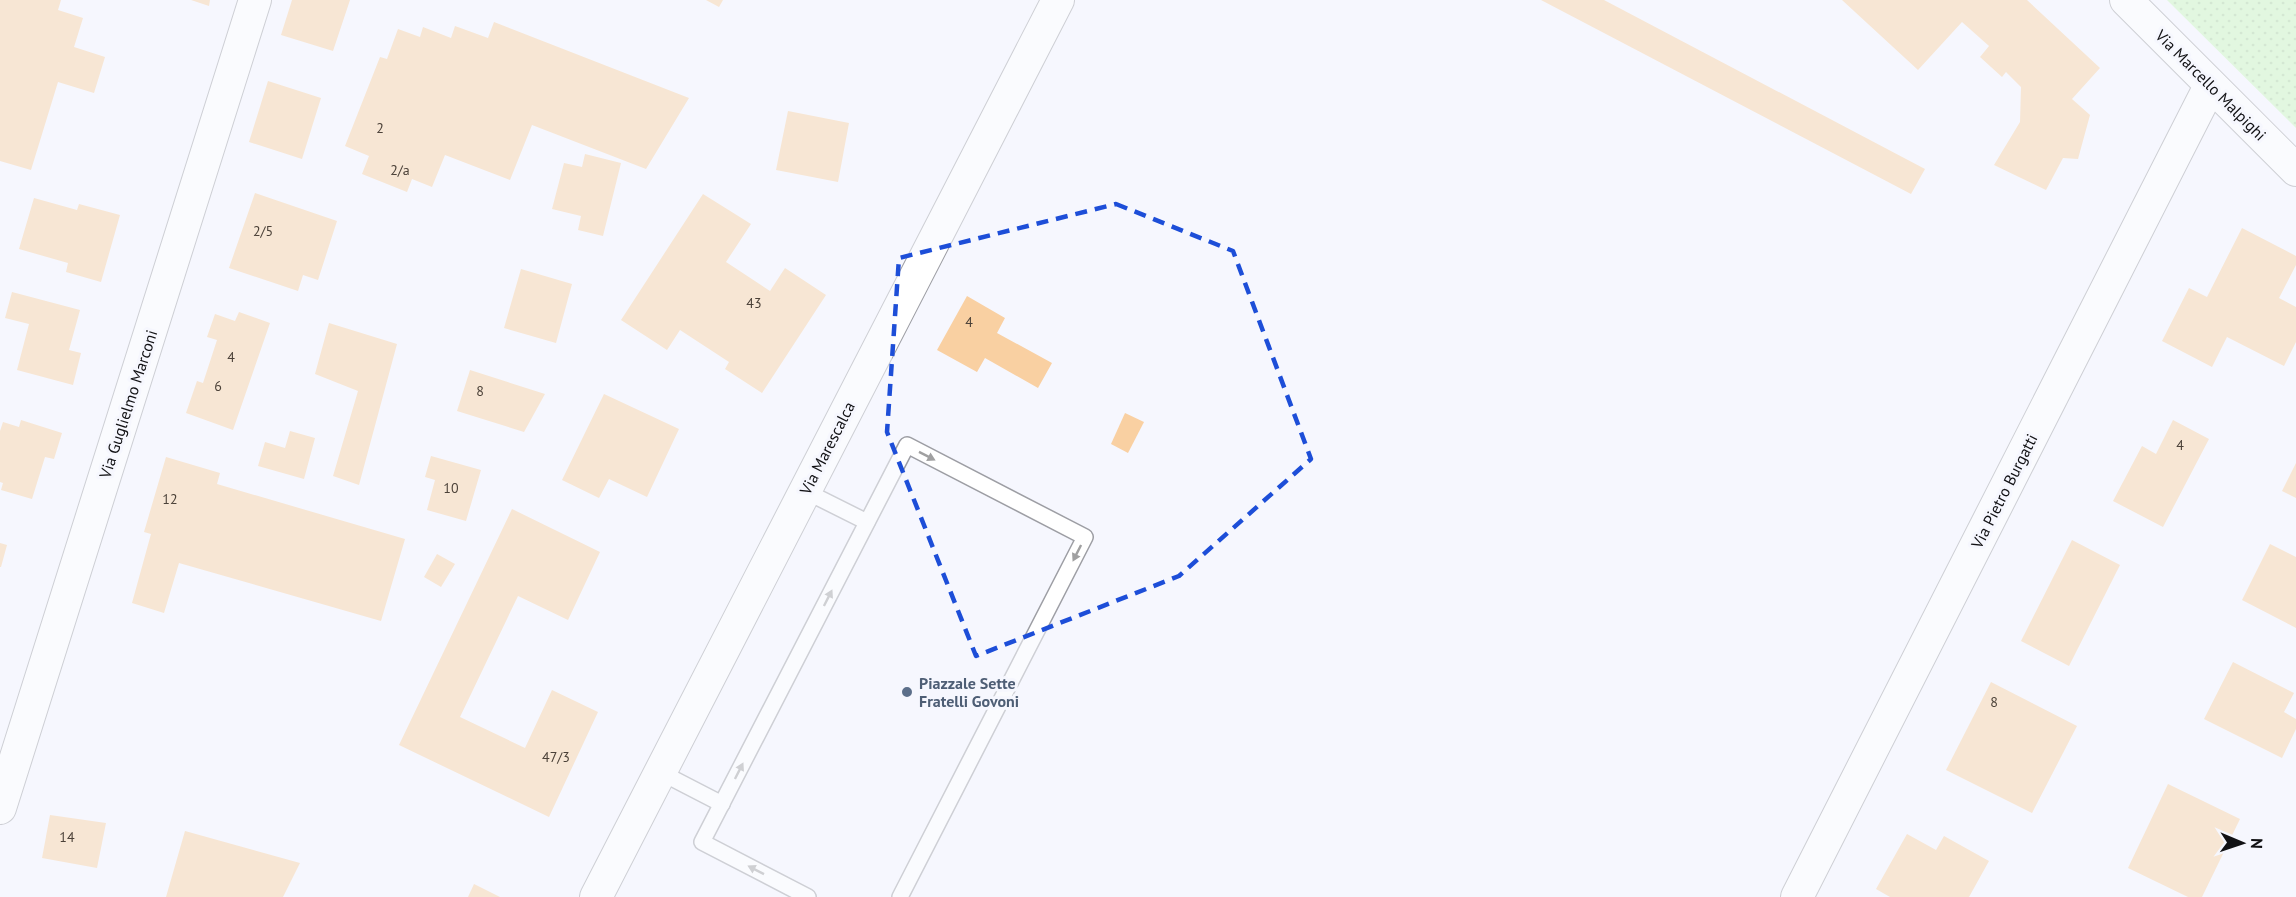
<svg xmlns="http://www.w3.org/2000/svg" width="2296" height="897" font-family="'PT Sans',sans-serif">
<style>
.grass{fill:url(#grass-dots)}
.building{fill:#f9d0a2}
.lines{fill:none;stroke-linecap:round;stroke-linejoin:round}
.service-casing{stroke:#9d9ea4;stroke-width:18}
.minor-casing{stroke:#9d9ea4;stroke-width:34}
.service{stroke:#fff;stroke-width:15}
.minor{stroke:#fff;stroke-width:32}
.oneway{fill:#a0a0a1}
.marked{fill:none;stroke:#1d4ed8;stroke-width:4.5;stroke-dasharray:12 8;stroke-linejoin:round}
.service-dot{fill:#5c6f8a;stroke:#f6f7fe;stroke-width:2}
.labels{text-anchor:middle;stroke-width:6;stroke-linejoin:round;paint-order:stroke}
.number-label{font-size:14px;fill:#4b4138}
.street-label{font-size:16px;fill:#111114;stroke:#f6f7fe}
.service-label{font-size:16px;font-weight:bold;fill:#4e5e75;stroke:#f6f7fe;text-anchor:start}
</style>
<defs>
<pattern id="grass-dots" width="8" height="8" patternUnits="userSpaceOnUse" patternTransform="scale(1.5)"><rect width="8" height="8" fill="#c9f7bc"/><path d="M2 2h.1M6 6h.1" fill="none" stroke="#acd3a1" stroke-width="1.8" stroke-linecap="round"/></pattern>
</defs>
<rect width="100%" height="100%" fill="#f6f7fe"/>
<path class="grass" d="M2167,0H2296V128Z"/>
<g class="building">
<path d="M0,0H61L58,10L83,18L74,47L105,57L94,93L58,82L31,170L0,161Z"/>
<path d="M191,0H210L209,6Z"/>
<path d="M292,0H350L333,51L281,35Z"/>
<path d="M706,0H723L719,7Z"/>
<path d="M1541,0H1604L1925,169L1911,194Z"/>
<path d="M1842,0H2027L2100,68L2072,99L2090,115L2078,159L2063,158L2046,190L1994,165L2020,122L2021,87L2006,72L2002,77L1980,57L1989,46L1962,22L1918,70Z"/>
<path d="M494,22L689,98L646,169L532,125L510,180L445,155L432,187L412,179L407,192L362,174L369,156L345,146L380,57L387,59L398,29L420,37L423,27L451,38L455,26L488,38Z"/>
<path d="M268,81L321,98L302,159L249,142Z"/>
<path d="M788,111L849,123L838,182L776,170Z"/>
<path d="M585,154L621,163L603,236L578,230L581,216L552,209L564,163L582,167Z"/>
<path d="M255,193L337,221L318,280L303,275L298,291L229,268Z"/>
<path d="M703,194L751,224L726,262L770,291L785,268L826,295L762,393L725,369L729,362L680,330L667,350L621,320Z"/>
<path d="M34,198L77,210L79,204L120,215L101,282L66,272L68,263L19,249Z"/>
<path d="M2242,228L2296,256V265L2279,298L2296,307V342L2284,366L2227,337L2212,367L2162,341L2189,288L2207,297Z"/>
<path d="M521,269L572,284L556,343L504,328Z"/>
<path d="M12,292L80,310L69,350L81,353L73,385L17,370L29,324L5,318Z"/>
<path d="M967,296L1005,318L997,333L1052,363L1038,388L985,358L977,372L937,350Z"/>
<path d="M239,312L270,323L233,430L186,413L197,381L203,383L217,340L207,337L215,314L235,321Z"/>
<path d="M329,323L397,344L359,485L333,476L358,391L315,374Z"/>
<path d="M470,370L545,394L524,432L457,411Z"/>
<path d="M604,394L679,429L647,497L609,479L599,498L562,480Z"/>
<path d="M1125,413L1144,422L1128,453L1111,444Z"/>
<path d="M21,420L62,433L54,459L45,457L32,499L1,490L3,483L0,482V431L3,422L19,427Z"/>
<path d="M2173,420L2209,439L2163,527L2113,501L2142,446L2156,454Z"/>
<path d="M290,431L315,438L304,479L258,466L265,442L285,448Z"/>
<path d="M431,456L481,470L466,521L427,510L435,480L425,477Z"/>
<path d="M166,457L220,473L217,484L405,539L381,621L179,563L164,613L132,603L151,534L144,532Z"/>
<path d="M2296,463V498L2282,491Z"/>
<path d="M512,509L600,552L568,620L518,596L460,717L525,748L552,690L598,712L549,817L399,745Z"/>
<path d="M2072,540L2120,565L2069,666L2021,641Z"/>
<path d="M0,543L7,545L1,567H0Z"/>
<path d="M2270,544L2296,557V628L2242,600Z"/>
<path d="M437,554L455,564L441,587L424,577Z"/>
<path d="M2233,662L2294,693L2284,712L2296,719V729L2282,758L2204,719Z"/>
<path d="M1991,682L2077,726L2032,813L1946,770Z"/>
<path d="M2168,784L2240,819L2202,897H2188L2128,868Z"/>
<path d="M50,815L106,823L97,868L42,858Z"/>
<path d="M185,831L300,863L283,897H166Z"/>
<path d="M1907,834L1936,850L1944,836L1989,861L1969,897H1890L1876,889Z"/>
<path d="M474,884L500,897H468Z"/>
</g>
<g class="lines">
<defs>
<g id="service">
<path d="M805,491L867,522"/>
<path d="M660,772L722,804"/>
<path d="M808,897L702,842L907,445L1085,537L900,897"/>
</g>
<g id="minor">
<path d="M2126,0L2296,170"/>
<path d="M0,808L255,0"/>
<path d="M596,897L1058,0"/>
<path d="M1797,897L2210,86"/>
</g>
</defs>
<use href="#service" class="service-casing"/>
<use href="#minor" class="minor-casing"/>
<use href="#service" class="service"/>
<use href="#minor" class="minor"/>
</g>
<defs><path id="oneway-solid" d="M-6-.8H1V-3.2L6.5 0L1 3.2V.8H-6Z" transform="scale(1.5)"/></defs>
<g class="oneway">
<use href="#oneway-solid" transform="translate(927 456) rotate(27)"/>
<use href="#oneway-solid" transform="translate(1077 553) rotate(117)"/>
<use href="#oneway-solid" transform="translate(828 598) rotate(-63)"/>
<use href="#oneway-solid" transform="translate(739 771) rotate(-63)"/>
<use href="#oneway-solid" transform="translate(756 870) rotate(-153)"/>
</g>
<path d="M0 0H2296V897H0ZM1116,204L1233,251L1311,459L1179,576L976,656L887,432L899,258Z" fill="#f6f7fe" fill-opacity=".55" fill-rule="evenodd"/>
<path class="marked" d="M1116,204L1233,251L1311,459L1179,576L976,656L887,432L899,258Z"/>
<circle class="service-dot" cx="907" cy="692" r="6"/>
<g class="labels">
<g class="number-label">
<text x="380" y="133">2</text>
<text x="400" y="175">2/a</text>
<text x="263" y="236">2/5</text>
<text x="754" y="308">43</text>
<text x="969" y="327">4</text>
<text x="231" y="362">4</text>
<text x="218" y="391">6</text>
<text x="480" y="396">8</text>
<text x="2180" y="450">4</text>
<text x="451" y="493">10</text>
<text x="170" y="504">12</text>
<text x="1994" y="707">8</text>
<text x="556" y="762">47/3</text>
<text x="67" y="842">14</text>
</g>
<g class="street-label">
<text transform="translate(2211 85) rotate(45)" y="6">Via Marcello Malpighi</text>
<text transform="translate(128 404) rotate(-72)" y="6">Via Guglielmo Marconi</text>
<text transform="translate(827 448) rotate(-63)" y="6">Via Marescalca</text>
<text transform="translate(2004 491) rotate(-63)" y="6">Via Pietro Burgatti</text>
</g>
<g class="service-label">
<text x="919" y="689">Piazzale Sette<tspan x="919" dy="18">Fratelli Govoni</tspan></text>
</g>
</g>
<g transform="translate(2242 843) rotate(92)" stroke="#f6f7fe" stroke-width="4.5" paint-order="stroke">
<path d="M0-4.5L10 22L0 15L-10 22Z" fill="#111114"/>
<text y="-9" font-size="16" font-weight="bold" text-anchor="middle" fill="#111114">N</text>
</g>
</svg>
